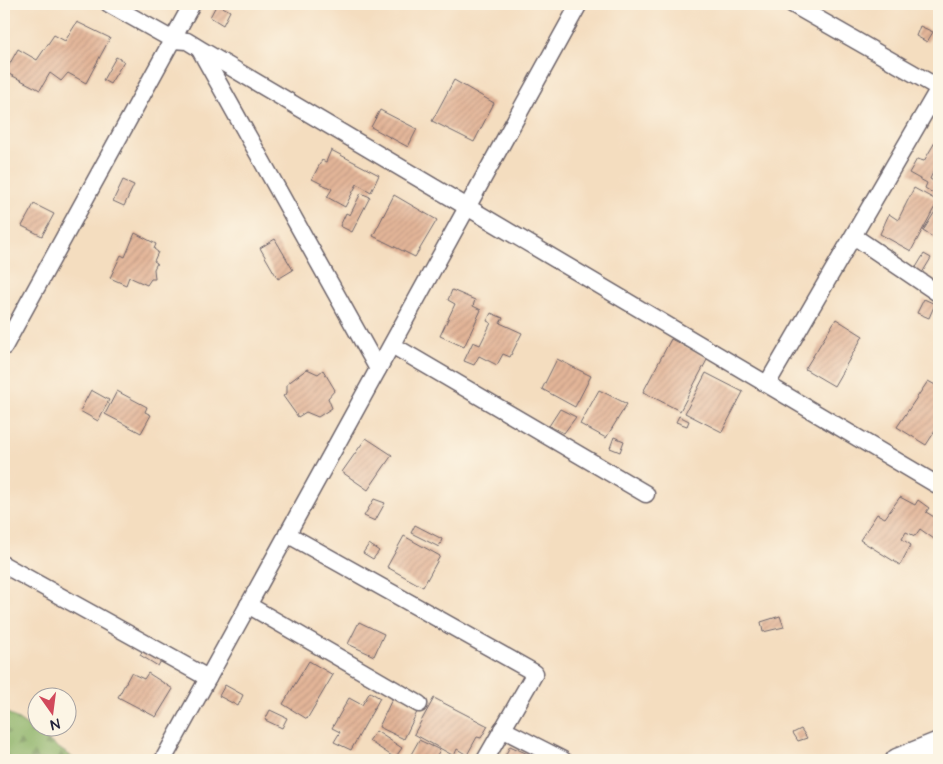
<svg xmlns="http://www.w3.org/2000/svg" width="943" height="764" font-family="'Architects Daughter',sans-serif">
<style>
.forest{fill:url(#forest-firs);stroke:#576a51}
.building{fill:url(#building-hatch)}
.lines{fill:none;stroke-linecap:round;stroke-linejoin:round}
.street-casing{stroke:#6c6369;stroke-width:19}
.secondary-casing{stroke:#6c6369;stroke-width:25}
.street{stroke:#fff;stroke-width:16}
.secondary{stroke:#fff;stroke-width:22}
</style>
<defs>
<pattern id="forest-firs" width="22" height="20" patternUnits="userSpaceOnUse" patternTransform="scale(1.25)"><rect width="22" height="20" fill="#8cb267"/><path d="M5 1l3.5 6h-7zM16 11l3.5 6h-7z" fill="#729056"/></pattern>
<pattern id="building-hatch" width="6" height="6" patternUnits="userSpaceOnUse" patternTransform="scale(1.25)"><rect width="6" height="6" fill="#e3b598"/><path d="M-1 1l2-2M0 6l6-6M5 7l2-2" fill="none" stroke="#c29b84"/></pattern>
</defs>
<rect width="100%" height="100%" fill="#fcf5e5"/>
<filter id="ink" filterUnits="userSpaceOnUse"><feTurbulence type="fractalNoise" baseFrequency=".02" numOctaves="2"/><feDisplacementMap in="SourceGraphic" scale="10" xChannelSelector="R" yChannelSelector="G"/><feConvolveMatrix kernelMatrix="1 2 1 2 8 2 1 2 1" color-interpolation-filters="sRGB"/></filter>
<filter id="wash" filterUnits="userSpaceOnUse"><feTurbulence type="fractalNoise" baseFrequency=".0096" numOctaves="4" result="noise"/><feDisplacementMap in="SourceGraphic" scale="20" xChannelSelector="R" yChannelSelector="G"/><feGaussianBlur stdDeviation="1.12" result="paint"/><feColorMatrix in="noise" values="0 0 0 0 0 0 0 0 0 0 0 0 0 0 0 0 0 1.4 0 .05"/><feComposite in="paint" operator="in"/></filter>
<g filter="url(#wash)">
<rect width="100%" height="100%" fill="#f4ddbf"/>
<path class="forest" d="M4,710L76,760H4Z"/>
<g id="blocks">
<g class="building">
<path d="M217,4L230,11L223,25L210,17Z"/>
<path d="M77,22L110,38L86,83L68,73L61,81L50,73L40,90L5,72L18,49L37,60L54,35L65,41Z"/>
<path d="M920,26L933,32L927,42L916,36Z"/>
<path d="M116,57L124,61L110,84L103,80Z"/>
<path d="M454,80L494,103L474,142L432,121Z"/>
<path d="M380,110L417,129L408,147L371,127Z"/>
<path d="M938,137L939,173L934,170L930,179L939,184L936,195L925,188L927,183L909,173L917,159L924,161Z"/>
<path d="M331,150L379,175L371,192L357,184L345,207L327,197L332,189L312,179L322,160L326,162Z"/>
<path d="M123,180L134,185L124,206L113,201Z"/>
<path d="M914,188L938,201L911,251L880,234L889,214L898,220Z"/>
<path d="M361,193L370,197L352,232L340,226L346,213L350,215Z"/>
<path d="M394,195L437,220L415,257L373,236Z"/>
<path d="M34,204L54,214L42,236L22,226Z"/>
<path d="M939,205V241L923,231Z"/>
<path d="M135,233L156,244L154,249L158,252L154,261L157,263L154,269L155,279H151L147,285L129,277L126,285L110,278L121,255L125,257Z"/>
<path d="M275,239L293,270L278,279L260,248Z"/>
<path d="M924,254L931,258L922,273L915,269Z"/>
<path d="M452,290L475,300L473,306L481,310L464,347L440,336L455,304L448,300Z"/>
<path d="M924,299L935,304L929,318L917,313Z"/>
<path d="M491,313L503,318L500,323L522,333L510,357L503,354L497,365L479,356L474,365L464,361L473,342L480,345L491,323L487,321Z"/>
<path d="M836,319L863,336L834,386L805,369Z"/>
<path d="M671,339L708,358L680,411L643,392Z"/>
<path d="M557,359L591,376L575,407L542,389Z"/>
<path d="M307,369L318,374L323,370L335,390L328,398L332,408L318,417L306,412L298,417L283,396L287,393V384Z"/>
<path d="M706,373L743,392L722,432L685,413Z"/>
<path d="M928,381L939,387V425L926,445L897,427Z"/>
<path d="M91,390L109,400L98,421L80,411Z"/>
<path d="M599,390L627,404L606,438L580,424Z"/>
<path d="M117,391L147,407L145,412L151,415L141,433L105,414Z"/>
<path d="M560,409L576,417L564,433L549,426Z"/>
<path d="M679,416L689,421L687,426L676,422Z"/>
<path d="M614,437L624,441L620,452L610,448Z"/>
<path d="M366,438L392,455L368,490L342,472Z"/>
<path d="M900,497L915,505L918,500L929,508L926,512L939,520V530L934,539L920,529L915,536L906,532L902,539L911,545L900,565L860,540L877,514L885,518Z"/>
<path d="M374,499L385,503L375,521L364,516Z"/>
<path d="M415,525L442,539L439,547L411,533Z"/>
<path d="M404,536L440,556L423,587L387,567Z"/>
<path d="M369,544L379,551L373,559L363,553Z"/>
<path d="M780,616L784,627L763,632L761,622Z"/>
<path d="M359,622L384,634L374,656L348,644Z"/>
<path d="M145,647L163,657L158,666L140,655Z"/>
<path d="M309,661L333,675L307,719L283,704Z"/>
<path d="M131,673L144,679L148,673L173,689L156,717L118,697Z"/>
<path d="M225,685L243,695L238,706L219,696Z"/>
<path d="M370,692L380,698L351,750L334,742L340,732L332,728L349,698L362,705Z"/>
<path d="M393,697L418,710L404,739L379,727Z"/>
<path d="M434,698L488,726L481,738L477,737L467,755L457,749L454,756L414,734Z"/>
<path d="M270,710L287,718L282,728L265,720Z"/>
<path d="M801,729L807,738L798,741L793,733Z"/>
<path d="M376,731L402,748L395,758L369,741Z"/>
<path d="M419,740L440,750L434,760H414L409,758Z"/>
<path d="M510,746L541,760H503Z"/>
</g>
</g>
</g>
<g filter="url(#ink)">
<use href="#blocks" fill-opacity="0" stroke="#6c6369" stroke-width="1"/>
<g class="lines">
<defs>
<g id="street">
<path d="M109,4L173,40L187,41L200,49L939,486"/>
<path d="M792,4L939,88"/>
<path d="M200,50L378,369"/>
<path d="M855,237L939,294"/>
<path d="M392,345L646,494"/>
<path d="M4,347L192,4"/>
<path d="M767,384L939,88"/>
<path d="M287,534L535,673L485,760"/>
<path d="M4,565L208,678"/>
<path d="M248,605L419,704"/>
<path d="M502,729L563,760"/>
<path d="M163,760L579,4"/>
</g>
<path id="secondary" d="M897,760L939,743"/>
</defs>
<use href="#street" class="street-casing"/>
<use href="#secondary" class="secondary-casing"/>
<use href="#street" class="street"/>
<use href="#secondary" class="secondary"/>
</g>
</g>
<rect width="943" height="764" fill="none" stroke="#fcf5e5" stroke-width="20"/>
<g transform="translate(52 712) rotate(166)"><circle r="24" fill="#fcf5e5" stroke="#a5a1a1"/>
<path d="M0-4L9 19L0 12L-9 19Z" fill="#d1495b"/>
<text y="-8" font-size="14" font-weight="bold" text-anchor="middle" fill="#22223b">N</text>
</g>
</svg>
